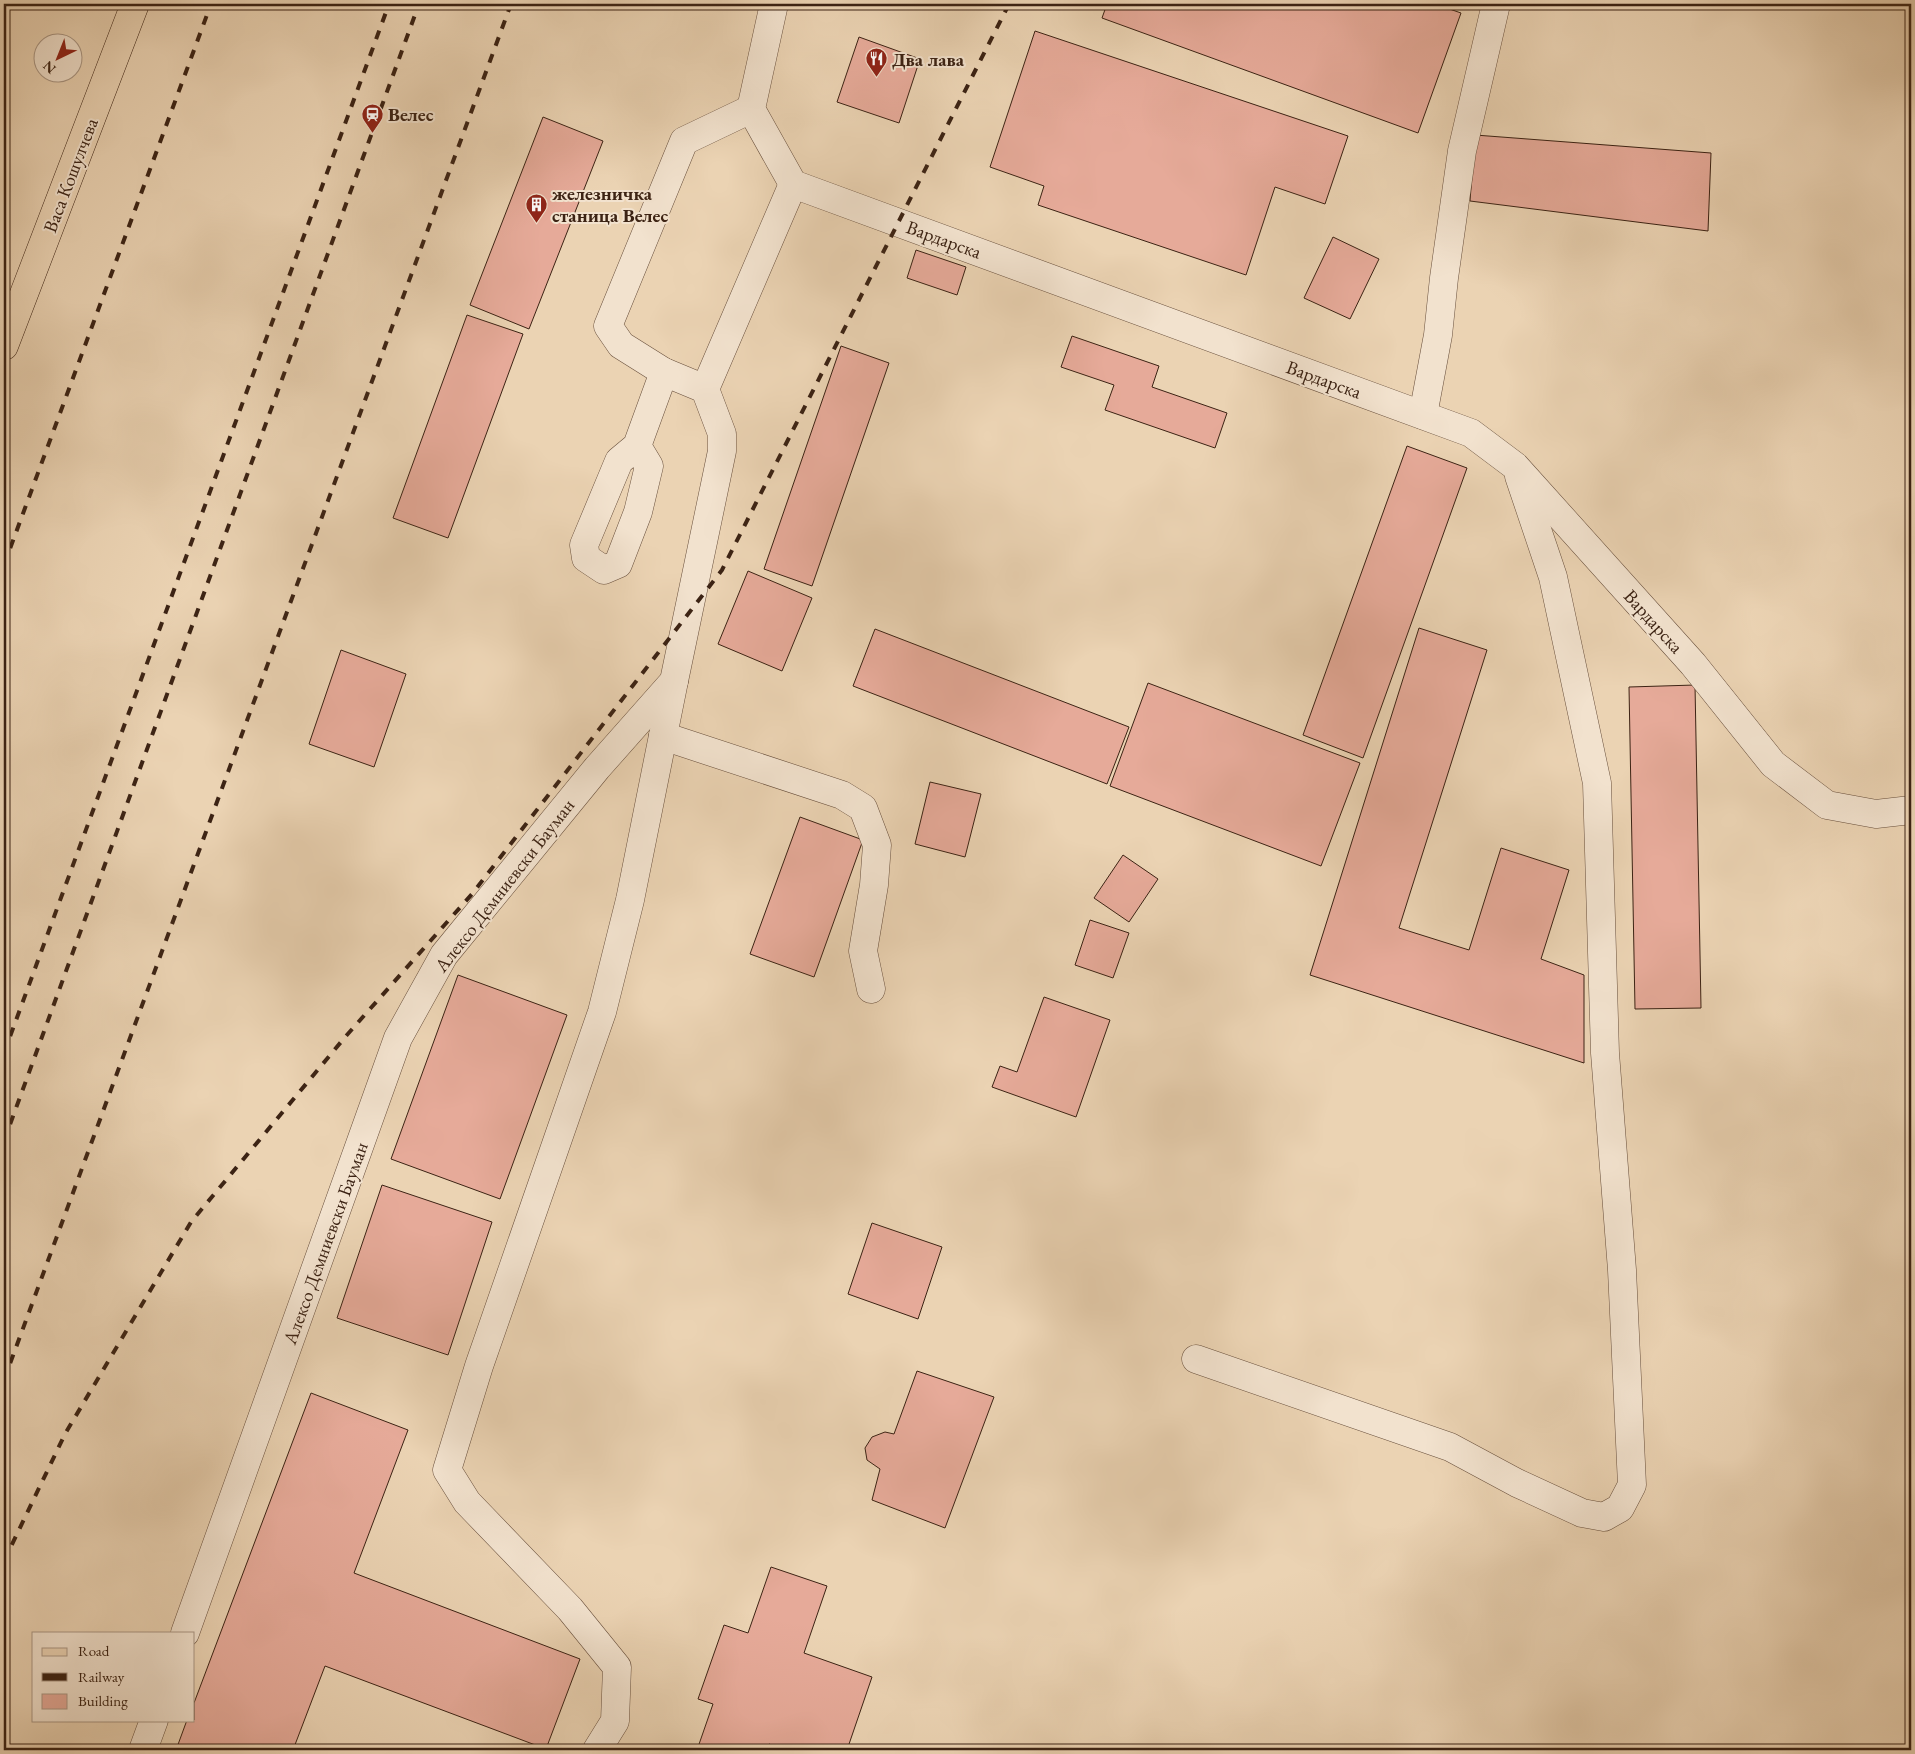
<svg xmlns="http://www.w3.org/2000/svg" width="1915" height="1754" font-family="'EB Garamond',serif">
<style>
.building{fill:#e6aa99;stroke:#3c2314}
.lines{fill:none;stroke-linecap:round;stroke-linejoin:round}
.minor-casing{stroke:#684f3c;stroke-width:29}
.major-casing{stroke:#3c2314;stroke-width:29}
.minor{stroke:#f2e2ce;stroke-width:28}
.major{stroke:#ebd3b3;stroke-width:28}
.rail{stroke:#3c2314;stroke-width:4;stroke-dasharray:9 9;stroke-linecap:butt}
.labels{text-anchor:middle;stroke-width:4;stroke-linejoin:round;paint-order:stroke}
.poi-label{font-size:19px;font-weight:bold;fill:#3c2314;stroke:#f2e2ce;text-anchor:start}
.street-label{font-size:19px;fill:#3c2314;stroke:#f2e2ce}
</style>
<rect width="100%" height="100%" fill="#ebd3b3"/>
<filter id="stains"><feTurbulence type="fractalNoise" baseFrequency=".004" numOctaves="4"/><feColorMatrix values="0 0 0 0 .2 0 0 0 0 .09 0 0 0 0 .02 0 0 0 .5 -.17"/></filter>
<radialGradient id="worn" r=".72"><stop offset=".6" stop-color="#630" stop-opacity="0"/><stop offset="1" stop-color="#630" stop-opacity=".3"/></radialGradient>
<g class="building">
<path d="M1107,4H1442L1441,6L1461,13L1418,133L1102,18Z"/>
<path d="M1035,31L1348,136L1325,204L1275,187L1246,275L1038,205L1044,186L990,167Z"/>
<path d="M859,37L920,59L899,123L837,102Z"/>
<path d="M543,117L603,141L529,329L470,305Z"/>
<path d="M1475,135L1711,153L1708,231L1470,201Z"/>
<path d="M1333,237L1379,259L1350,319L1304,298Z"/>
<path d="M916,250L966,267L957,295L907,278Z"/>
<path d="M467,315L523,334L448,538L393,518Z"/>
<path d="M1072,336L1159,366L1152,387L1227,413L1215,448L1105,410L1114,385L1061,367Z"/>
<path d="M841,346L889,363L812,586L764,569Z"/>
<path d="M1407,446L1467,468L1363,758L1303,735Z"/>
<path d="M748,571L812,598L782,671L718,644Z"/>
<path d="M1419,628L1487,650L1399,928L1469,950L1501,848L1569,870L1541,959L1584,975V1063L1310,975Z"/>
<path d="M875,629L1129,727L1107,784L853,686Z"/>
<path d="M341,650L406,674L374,767L309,744Z"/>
<path d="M1148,683L1360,763L1321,866L1110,786Z"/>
<path d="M1695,685L1701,1008L1635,1009L1629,687Z"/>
<path d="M930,782L981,794L965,857L915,844Z"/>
<path d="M800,817L863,840L814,977L750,954Z"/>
<path d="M1123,855L1158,879L1129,922L1094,898Z"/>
<path d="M1090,920L1129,933L1113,978L1075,965Z"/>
<path d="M458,975L567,1015L500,1199L391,1159Z"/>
<path d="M1044,997L1110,1020L1076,1117L992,1087L1000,1066L1017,1072Z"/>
<path d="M382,1185L492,1222L448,1355L337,1318Z"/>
<path d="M872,1223L942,1247L918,1319L848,1294Z"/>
<path d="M917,1371L994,1397L945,1528L872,1500L880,1469L867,1460L865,1448L872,1437L885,1432L894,1434Z"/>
<path d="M311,1393L408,1430L354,1573L580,1659L546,1749L325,1666L293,1750H176L187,1720H194V1703Z"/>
<path d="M771,1567L827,1586L804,1653L872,1677L847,1750H787L769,1744L767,1750H697L713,1704L698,1699L724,1625L748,1633Z"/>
</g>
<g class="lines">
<defs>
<g id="minor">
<path d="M774,4L751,109L793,184L1471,433L1515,466L1693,664L1773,764L1827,805L1876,814L1911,810"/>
<path d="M705,389L664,372L621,345L608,326L684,141L751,109"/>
<path d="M1423,415L1438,335L1444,278L1462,151L1496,4"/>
<path d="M637,446L619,461L584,545L586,558L604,570L618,564L638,512L649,466L637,446L664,372"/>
<path d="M663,736L842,795L863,808L877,845L874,885L863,951L871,989"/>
<path d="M1196,1359L1450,1447L1517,1483L1582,1513L1604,1517L1620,1508L1632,1485L1622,1270L1605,1053L1597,783L1553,577L1519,476"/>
<path d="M185,1633L398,1038L444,955L597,768L674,681L722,451V434L705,389L793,184"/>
<path d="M143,1750L154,1720"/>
<path d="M597,1750L615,1721L617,1667L570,1609L467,1502L447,1470L479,1366L602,1012L630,900L674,681"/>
</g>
<path id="major" d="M4,346L135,4"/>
</defs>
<use href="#minor" class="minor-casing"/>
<use href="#major" class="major-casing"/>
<use href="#minor" class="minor"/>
<use href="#major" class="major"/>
<g class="rail">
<path d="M4,565L211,4"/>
<path d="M4,1053L389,4"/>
<path d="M4,1141L419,4"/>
<path d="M4,1380L511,4"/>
<path d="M4,1561L65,1434L191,1222L346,1036L472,894L722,570L1009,4"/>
</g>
</g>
<defs>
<symbol id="restaurant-pin" viewBox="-11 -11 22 30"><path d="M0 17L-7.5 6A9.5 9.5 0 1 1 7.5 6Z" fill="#8f2418" stroke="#f2e2ce"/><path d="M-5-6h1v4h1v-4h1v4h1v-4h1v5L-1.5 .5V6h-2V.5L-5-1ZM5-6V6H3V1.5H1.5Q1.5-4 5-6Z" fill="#fff"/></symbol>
<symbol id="station-pin" viewBox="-11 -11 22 30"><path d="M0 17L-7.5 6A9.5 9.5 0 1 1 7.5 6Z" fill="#8f2418" stroke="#f2e2ce"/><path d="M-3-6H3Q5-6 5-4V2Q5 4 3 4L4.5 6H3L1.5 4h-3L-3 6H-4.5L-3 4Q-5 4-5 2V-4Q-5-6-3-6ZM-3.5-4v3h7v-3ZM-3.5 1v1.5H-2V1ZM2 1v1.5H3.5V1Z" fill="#fff"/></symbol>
<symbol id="building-pin" viewBox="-11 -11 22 30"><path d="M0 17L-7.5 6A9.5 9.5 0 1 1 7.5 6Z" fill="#8f2418" stroke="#f2e2ce"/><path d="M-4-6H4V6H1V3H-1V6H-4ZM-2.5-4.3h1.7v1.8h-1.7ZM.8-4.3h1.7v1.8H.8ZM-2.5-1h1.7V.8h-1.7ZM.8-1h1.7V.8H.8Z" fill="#fff"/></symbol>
</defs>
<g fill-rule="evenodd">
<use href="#restaurant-pin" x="864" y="46" width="25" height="34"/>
<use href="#station-pin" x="360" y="102" width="25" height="34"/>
<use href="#building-pin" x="524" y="192" width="25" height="34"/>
</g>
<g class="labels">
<g class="poi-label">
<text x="892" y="66">Два лава</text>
<text x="388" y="121">Велес</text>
<text x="552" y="200">железничка<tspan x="552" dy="22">станица Велес</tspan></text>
</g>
<g class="street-label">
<text transform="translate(70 175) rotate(-69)" y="7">Васа Кошулчева</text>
<text transform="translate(944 239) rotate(20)" y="7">Вардарска</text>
<text transform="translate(1324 379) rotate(20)" y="7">Вардарска</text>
<text transform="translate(1654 621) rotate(48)" y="7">Вардарска</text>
<text transform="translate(504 885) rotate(-52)" y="7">Алексо Демниевски Бауман</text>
<text transform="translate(325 1243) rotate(-70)" y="7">Алексо Демниевски Бауман</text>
</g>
</g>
<rect width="1915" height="1754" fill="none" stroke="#ebd3b3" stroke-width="20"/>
<rect x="5" y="5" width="1905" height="1744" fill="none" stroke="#3c2314" stroke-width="2.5"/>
<rect x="10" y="10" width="1895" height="1734" fill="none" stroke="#3c2314"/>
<rect x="32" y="1632" width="162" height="90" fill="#f2e2ce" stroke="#a99684"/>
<rect x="42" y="1648" width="25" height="8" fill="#ebd3b3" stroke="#a99684"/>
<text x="78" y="1656" font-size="15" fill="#3c2314">Road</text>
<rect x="42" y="1673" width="25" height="8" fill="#3c2314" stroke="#a99684"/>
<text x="78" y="1682" font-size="15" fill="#3c2314">Railway</text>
<rect x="42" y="1694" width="25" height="15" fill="#e6aa99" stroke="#a99684"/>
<text x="78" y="1706" font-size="15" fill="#3c2314">Building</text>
<g transform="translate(58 58) rotate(223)"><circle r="24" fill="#f2e2ce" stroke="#a99684"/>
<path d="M0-4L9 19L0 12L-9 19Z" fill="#8f2418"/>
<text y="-8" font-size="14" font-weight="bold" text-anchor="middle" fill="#3c2314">N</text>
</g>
<rect width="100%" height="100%" filter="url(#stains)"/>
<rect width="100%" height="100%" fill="url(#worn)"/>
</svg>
